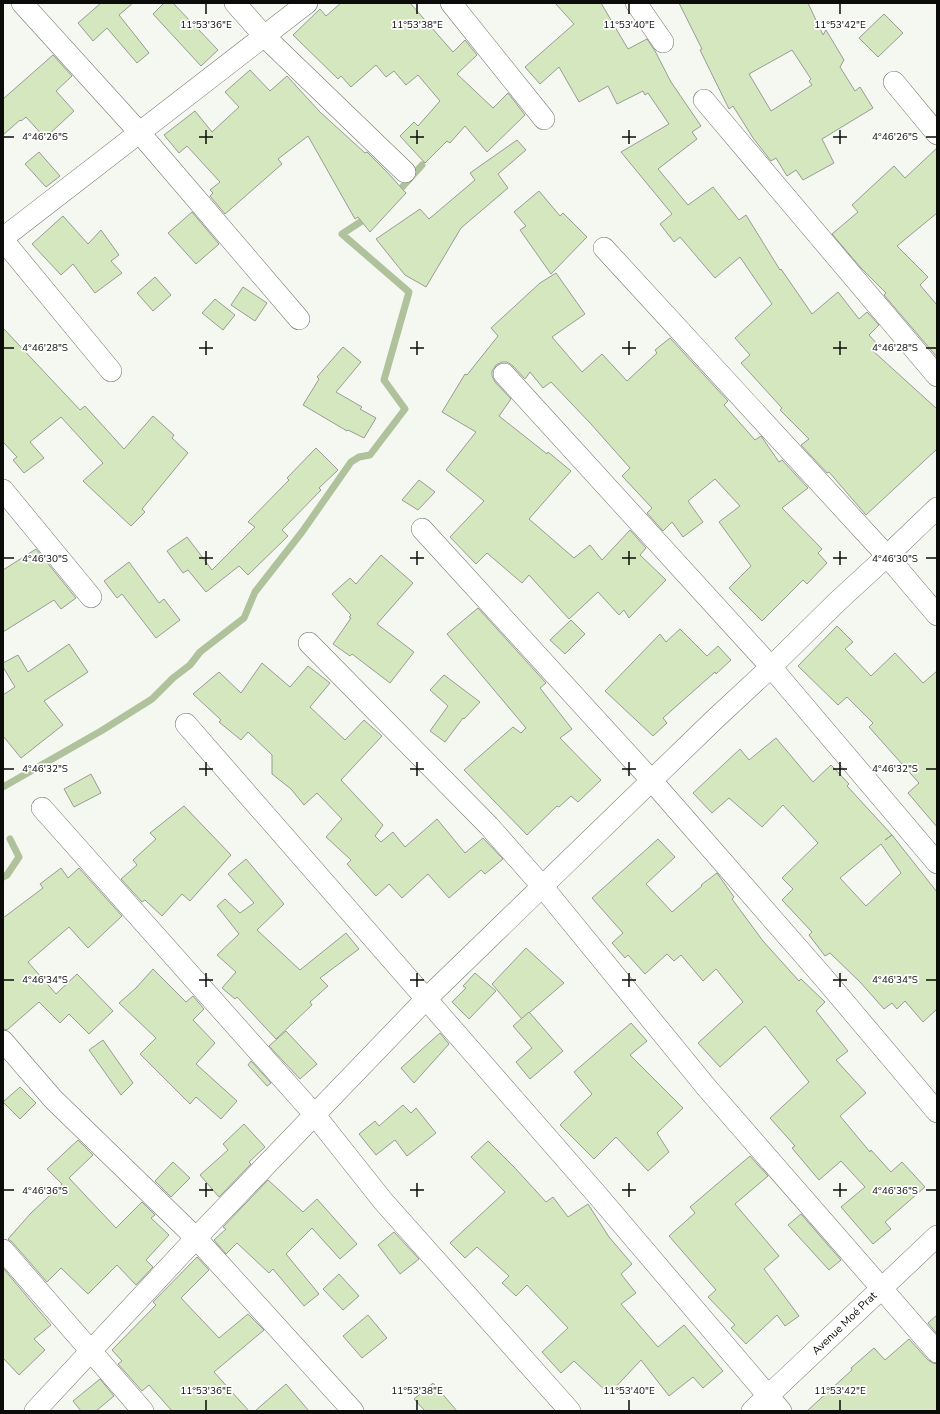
<svg xmlns="http://www.w3.org/2000/svg" width="940" height="1414" font-family="'Nunito Sans',sans-serif">
<style>
.lines{fill:none;stroke-linecap:round;stroke-linejoin:round}
.stream{stroke:#b0c29c;stroke-width:7}
.building{fill:#d4e7bf;stroke:#999c95;fill-rule:evenodd}
.street-casing{stroke:#72756f;stroke-width:22}
.street{stroke:#fff;stroke-width:21}
.ticks{fill:none;stroke:#0b0c09;stroke-width:1.5}
.labels{text-anchor:middle;stroke-width:3.5;stroke-linejoin:round;paint-order:stroke}
.street-label{font-size:11px;fill:#0b0c09;stroke:#fff}
.ticks-label{font-size:10px;text-anchor:middle;fill:#0b0c09;stroke:#fff;stroke-width:3.5;stroke-linejoin:round;paint-order:stroke}
</style>
<rect width="100%" height="100%" fill="#f4f8f1"/>
<g class="lines">
<g class="stream">
<path d="M396,194L422,165"/>
<path d="M3,787L101,731L152,699L173,678L190,665L200,652L244,618L255,592L302,532L351,462L359,457L370,455L405,409L384,380L409,292L342,234L368,217"/>
<path d="M3,877L7,875L19,857L10,839"/>
</g>
</g>
<g class="building">
<path d="M101,3H133L119,15L149,53L137,63L107,28L93,41L78,23Z"/>
<path d="M164,3H173L218,50L201,66L153,14Z"/>
<path d="M341,3H410L453,52L465,40L477,55L457,74L493,108L508,93L525,115L487,152L465,126L450,143L447,141L425,163L400,136L414,122L418,126L440,101L418,75L406,85L394,71L386,77L376,65L351,87L341,76L338,79L293,35L320,9L326,16Z"/>
<path d="M555,3H601L628,49L647,39L655,51L671,82L701,126L692,132L697,139L658,169L688,205L713,187L739,220L746,215L780,270L781,269L812,314L838,292L859,319L867,312L879,325L869,335L878,345L872,350L937,409V449L866,515L829,472L827,473L801,445L809,439L780,410L782,408L741,363L750,355L735,338L772,304L740,257L715,278L680,237L674,242L660,224L672,214L621,152L669,124L648,93L645,95L643,91L617,104L608,86L579,102L559,67L540,84L525,67L574,24Z"/>
<path d="M679,3H808L823,35L826,30L844,60L840,67L855,91L860,87L873,108L822,139L834,163L803,180L796,170L787,176L776,158L771,161L753,138L733,106L729,109L700,50L702,49ZM792,50L811,79L809,81L812,85L771,111L749,74Z"/>
<path d="M884,14L903,33L878,57L859,38Z"/>
<path d="M53,55L72,76L56,91L74,111L45,138L26,117L21,121L20,120L3,135V99Z"/>
<path d="M250,70L270,91L287,76L320,112L365,153L367,152L388,173L406,193L370,232L358,217L355,219L308,136L278,159L282,164L225,214L210,196L213,193L210,190L220,182L187,146L179,153L164,135L195,111L212,132L239,107L225,92Z"/>
<path d="M517,140L526,150L498,174L508,188L461,228L426,287L405,275L376,239L420,209L429,219L475,180L470,173Z"/>
<path d="M937,148V213L897,246L928,277L920,285L937,305V357L884,295L886,293L861,268L832,234L858,212L852,205L894,166L905,178Z"/>
<path d="M39,152L60,176L46,187L25,164Z"/>
<path d="M539,191L560,216L563,213L587,237L551,274L520,230L526,226L514,212Z"/>
<path d="M192,212L219,244L196,264L168,233Z"/>
<path d="M63,216L88,244L101,230L119,255L111,261L122,273L95,293L73,264L61,275L32,244Z"/>
<path d="M556,273L585,314L552,337L582,372L602,354L627,381L657,353L655,350L670,338L728,401L724,405L755,440L761,436L779,462L782,460L808,488L782,508L822,549L818,553L827,563L807,584L803,580L762,621L729,588L751,566L719,522L740,506L715,479L688,501L703,522L683,537L672,522L663,531L647,513L652,508L622,476L630,468L591,424L551,382L543,388L530,372L525,379L513,366L507,362H502L496,365L492,371V376L495,382L511,399L499,416L547,454L548,452L571,471L529,519L574,558L590,545L602,560L630,530L646,548L640,555L666,580L629,618L624,610L619,615L598,592L569,619L529,575L522,583L487,553L476,564L450,537L484,501L446,470L476,432L442,412L465,374L467,375L498,336L491,328L540,283Z"/>
<path d="M155,277L171,295L153,311L137,293Z"/>
<path d="M243,287L267,303L255,321L231,305Z"/>
<path d="M215,299L235,315L223,330L202,313Z"/>
<path d="M3,328L80,410L85,406L124,449L153,416L174,435L172,438L188,453L142,509L145,512L131,526L83,481L103,463L61,417L30,442L44,458L24,473L13,460L17,457L3,442Z"/>
<path d="M343,347L361,362L336,392L362,407L360,409L376,418L364,438L348,430L347,431L303,405L319,379L317,377Z"/>
<path d="M316,448L338,470L319,488L321,490L282,530L288,536L248,575L239,566L206,592L188,570L183,573L167,551L187,537L212,570L255,527L248,522L289,480L287,478Z"/>
<path d="M419,480L435,492L418,510L402,500Z"/>
<path d="M36,549L76,598L61,609L54,600L3,632V570Z"/>
<path d="M381,555L413,583L377,624L414,652L390,683L352,654L350,656L333,644L351,618L349,617L351,615L332,594L350,578L356,584Z"/>
<path d="M129,562L159,603L164,599L180,620L156,638L122,594L117,598L104,581Z"/>
<path d="M478,608L546,683L540,688L572,729L560,738L601,780L578,802L571,796L559,807L557,806L527,835L464,770L513,727L521,733L526,728L447,634Z"/>
<path d="M571,620L585,634L565,654L550,640Z"/>
<path d="M837,626L853,642L845,649L871,676L895,653L923,683L937,671V827L908,793L919,783L869,727L873,723L847,697L838,705L798,666Z"/>
<path d="M680,629L707,656L718,646L731,660L716,674L715,672L663,718L667,723L653,736L605,691L660,634L666,642Z"/>
<path d="M69,644L88,672L44,701L63,725L21,758L3,736V695L15,687L3,667V663L18,655L28,672Z"/>
<path d="M262,663L290,687L308,666L330,683L310,707L345,740L364,720L382,736L341,780L383,825L375,836L381,842L393,832L405,847L437,819L465,853L483,838L503,859L485,874L481,870L449,898L428,874L402,898L389,884L376,896L347,864L351,860L326,837L342,819L317,793L304,805L291,789L272,774V755L248,732L241,740L219,722L221,720L193,694L219,672L241,693Z"/>
<path d="M444,675L480,702L464,719L463,718L445,742L430,731L448,706L430,690Z"/>
<path d="M776,738L813,782L831,765L849,784L847,786L892,835L885,840L892,835L937,892V1009L923,1022L905,1001L897,1009L892,1003L884,1009L860,982L830,953L825,956L809,935L812,932L782,900L793,889L782,878L818,843L783,805L762,827L729,798L712,813L693,793L740,749L749,760ZM881,844L901,873L866,906L840,878Z"/>
<path d="M91,774L101,793L74,807L64,789Z"/>
<path d="M184,806L231,855L190,901L182,894L162,916L145,900L142,902L121,879L137,865L133,860L156,839L150,833Z"/>
<path d="M658,839L675,857L646,884L672,912L702,886L701,885L717,873L734,897L732,899L763,941L799,981L801,979L825,1002L816,1011L848,1051L836,1060L866,1093L840,1116L870,1152L871,1150L891,1172L902,1162L925,1187L885,1222L891,1229L873,1244L841,1207L865,1187L841,1161L819,1180L792,1148L795,1146L770,1118L809,1082L765,1026L720,1067L698,1043L743,1002L716,969L703,981L681,955L674,961L667,954L645,974L628,955L625,958L612,943L623,933L592,898Z"/>
<path d="M246,859L284,904L257,930L300,970L346,933L359,949L320,978L328,986L310,1002L312,1005L276,1039L237,997L235,999L222,988L236,972L217,955L239,934L217,906L225,899L240,913L254,903L228,874Z"/>
<path d="M61,868L68,878L79,868L122,916L88,948L69,927L28,962L56,994L77,974L113,1011L89,1034L69,1014L60,1023L39,1002L7,1030L3,1029V918L43,888L40,884Z"/>
<path d="M526,948L564,983L522,1019L492,984Z"/>
<path d="M153,969L186,1002L193,996L204,1009L193,1020L215,1043L196,1064L237,1101L221,1119L196,1097L190,1104L140,1054L156,1038L119,1003L136,988Z"/>
<path d="M475,973L496,991L469,1019L452,1002L466,988L463,986Z"/>
<path d="M529,1012L563,1051L530,1079L516,1062L532,1048L513,1026Z"/>
<path d="M631,1023L647,1041L630,1055L683,1108L657,1133L669,1152L648,1171L616,1137L594,1159L560,1125L592,1094L574,1072Z"/>
<path d="M286,1031L317,1064L300,1079L269,1046Z"/>
<path d="M440,1033L449,1044L414,1083L401,1068Z"/>
<path d="M103,1040L133,1083L121,1095L89,1050Z"/>
<path d="M251,1061L271,1083L267,1086L248,1065Z"/>
<path d="M20,1087L36,1103L20,1119L3,1102Z"/>
<path d="M403,1105L411,1113L416,1108L436,1133L407,1156L395,1140L376,1155L359,1134L375,1121L379,1126Z"/>
<path d="M244,1124L265,1147L249,1162L251,1164L219,1197L200,1175L228,1150L223,1144Z"/>
<path d="M78,1140L93,1155L69,1178L116,1228L142,1202L155,1215L151,1218L169,1235L146,1260L153,1267L136,1285L117,1265L88,1294L61,1268L47,1282L12,1242L8,1239L31,1213L62,1184L47,1169Z"/>
<path d="M488,1141L515,1168L546,1202L553,1197L568,1217L588,1204L609,1237L632,1264L621,1274L636,1293L621,1304L658,1347L684,1325L723,1371L703,1388L693,1377L669,1396L641,1360L609,1394L574,1361L561,1373L542,1352L568,1328L527,1285L516,1296L502,1283L509,1276L477,1247L465,1258L450,1243L505,1192L471,1157Z"/>
<path d="M750,1156L768,1176L735,1204L779,1256L764,1269L799,1316L785,1326L777,1315L746,1344L731,1328L735,1325L708,1297L716,1290L669,1236L695,1213L690,1207Z"/>
<path d="M173,1162L190,1178L171,1197L155,1181Z"/>
<path d="M268,1180L303,1212L317,1199L357,1244L340,1259L312,1228L286,1254L319,1294L304,1306L273,1269L269,1273L237,1243L226,1254L214,1240L226,1229L223,1227Z"/>
<path d="M801,1214L841,1260L829,1270L788,1225Z"/>
<path d="M394,1232L419,1259L400,1274L378,1245Z"/>
<path d="M197,1257L209,1270L181,1298L219,1338L248,1314L264,1330L214,1372L249,1411H172L149,1385L142,1391L118,1364L122,1361L112,1350L156,1305L153,1302Z"/>
<path d="M3,1268L51,1325L34,1339L45,1350L19,1375L3,1358Z"/>
<path d="M339,1274L359,1296L343,1310L323,1289Z"/>
<path d="M368,1315L387,1338L362,1358L343,1336Z"/>
<path d="M937,1315V1334L928,1323Z"/>
<path d="M909,1339L928,1360L933,1363L937,1364V1411H807L852,1370L851,1368L874,1348L885,1360Z"/>
<path d="M100,1379L114,1396L96,1411H81L73,1401Z"/>
<path d="M433,1383L457,1411H425L414,1399Z"/>
<path d="M286,1384L309,1411H255Z"/>
</g>
<g class="lines">
<defs>
<g id="street">
<path d="M22,3L139,132L299,319"/>
<path d="M235,3L264,36L405,172"/>
<path d="M451,3L544,119"/>
<path d="M636,3L663,42"/>
<path d="M894,82L937,134"/>
<path d="M704,100L937,376"/>
<path d="M3,238L307,3"/>
<path d="M3,240L111,371"/>
<path d="M604,248L887,556L937,615"/>
<path d="M504,374L771,667L937,863"/>
<path d="M3,490L91,597"/>
<path d="M422,529L652,781L824,978L937,1112"/>
<path d="M309,643L489,826L542,886L707,1088L937,1352"/>
<path d="M186,724L599,1197L781,1411"/>
<path d="M42,808L314,1114L383,1201L570,1411"/>
<path d="M3,1041L53,1099L196,1238L353,1411"/>
<path d="M3,1250L143,1411"/>
<path d="M35,1411L196,1238L426,999L715,719L771,667L838,601L887,556L937,508"/>
<path d="M752,1411L937,1236"/>
</g>
</defs>
<use href="#street" class="street-casing"/>
<use href="#street" class="street"/>
</g>
<path class="ticks" d="M206,4V14M417,4V14M629,4V14M840,4V14M206,130V144M417,130V144M629,130V144M840,130V144M4,137H14M199,137H213M410,137H424M622,137H636M833,137H847M926,137H936M206,341V355M417,341V355M629,341V355M840,341V355M4,348H14M199,348H213M410,348H424M622,348H636M833,348H847M926,348H936M206,551V565M417,551V565M629,551V565M840,551V565M4,558H14M199,558H213M410,558H424M622,558H636M833,558H847M926,558H936M206,762V776M417,762V776M629,762V776M840,762V776M4,769H14M199,769H213M410,769H424M622,769H636M833,769H847M926,769H936M206,973V987M417,973V987M629,973V987M840,973V987M4,980H14M199,980H213M410,980H424M622,980H636M833,980H847M926,980H936M206,1183V1197M417,1183V1197M629,1183V1197M840,1183V1197M4,1190H14M199,1190H213M410,1190H424M622,1190H636M833,1190H847M926,1190H936M206,1400V1410M417,1400V1410M629,1400V1410M840,1400V1410"/>
<g class="labels">
<g class="street-label">
<text transform="translate(844 1323) rotate(-44)" y="4">Avenue Moé Prat</text>
</g>
</g>
<g class="ticks-label">
<text x="206" y="28">11°53'36"E</text>
<text x="417" y="28">11°53'38"E</text>
<text x="629" y="28">11°53'40"E</text>
<text x="840" y="28">11°53'42"E</text>
<text x="45" y="140">4°46'26"S</text>
<text x="895" y="140">4°46'26"S</text>
<text x="45" y="351">4°46'28"S</text>
<text x="895" y="351">4°46'28"S</text>
<text x="45" y="562">4°46'30"S</text>
<text x="895" y="562">4°46'30"S</text>
<text x="45" y="772">4°46'32"S</text>
<text x="895" y="772">4°46'32"S</text>
<text x="45" y="983">4°46'34"S</text>
<text x="895" y="983">4°46'34"S</text>
<text x="45" y="1194">4°46'36"S</text>
<text x="895" y="1194">4°46'36"S</text>
<text x="206" y="1394">11°53'36"E</text>
<text x="417" y="1394">11°53'38"E</text>
<text x="629" y="1394">11°53'40"E</text>
<text x="840" y="1394">11°53'42"E</text>
</g>
<rect width="940" height="1414" fill="none" stroke="#0b0c09" stroke-width="8"/>
</svg>
